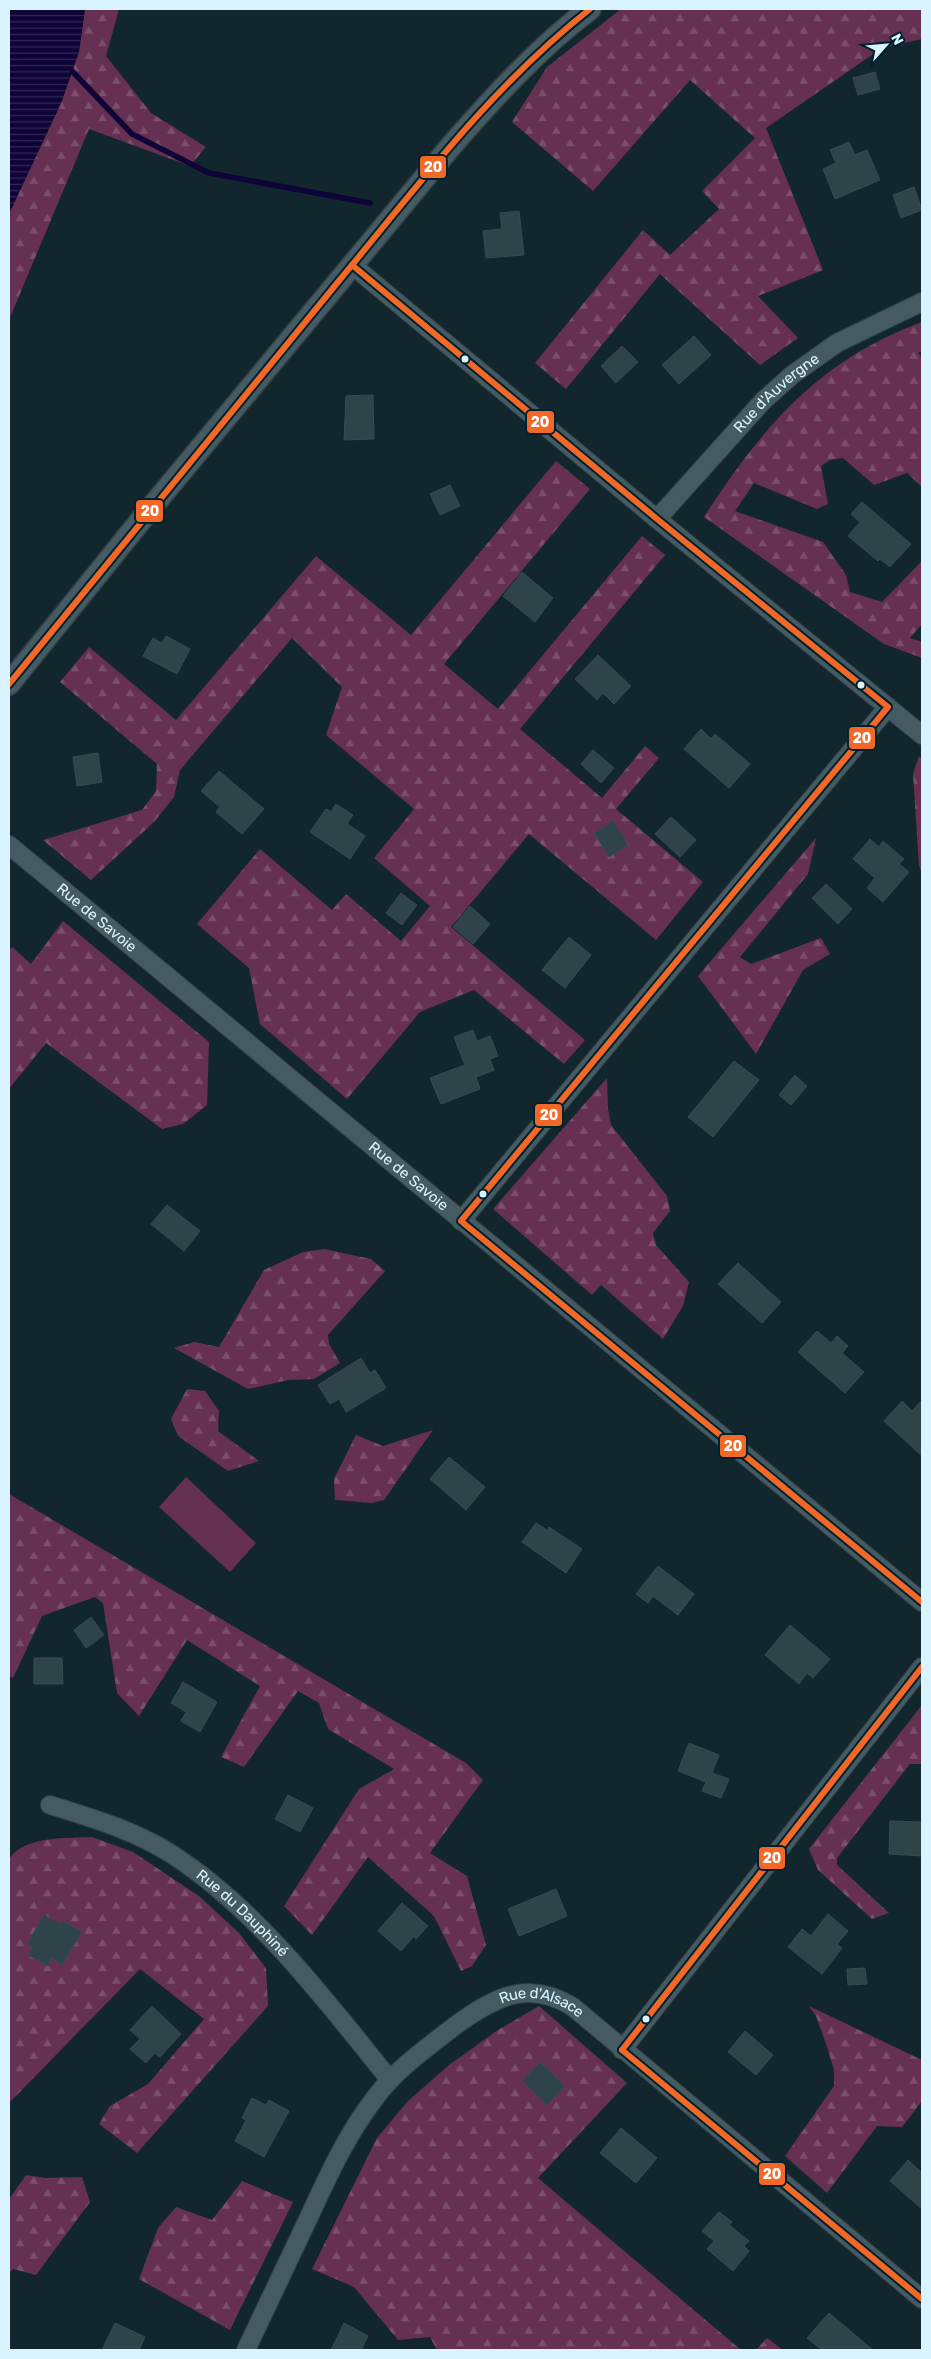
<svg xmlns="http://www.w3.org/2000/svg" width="931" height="2359" font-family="Rubik,sans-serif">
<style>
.green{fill:#663052}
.forest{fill:url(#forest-firs)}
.water{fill:url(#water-rules)}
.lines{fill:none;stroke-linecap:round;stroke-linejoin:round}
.stream{stroke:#100337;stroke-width:5.5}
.building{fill:#2e4449;stroke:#354c51}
.minor-casing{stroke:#324046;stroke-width:20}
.tertiary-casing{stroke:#324046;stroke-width:24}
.minor{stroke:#445b63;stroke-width:18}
.tertiary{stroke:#445b63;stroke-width:21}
.bus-1-casing{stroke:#00212e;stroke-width:10}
.bus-1{stroke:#f36827;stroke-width:6}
.bus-dot{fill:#daf4ff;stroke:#00212e;stroke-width:2}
.labels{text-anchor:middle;stroke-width:4;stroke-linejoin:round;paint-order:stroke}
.street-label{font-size:15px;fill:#daf4ff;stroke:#00212e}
.line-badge{stroke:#00212e;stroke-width:2}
.badge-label{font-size:14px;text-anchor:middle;font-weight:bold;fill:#fff}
</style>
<defs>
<pattern id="forest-firs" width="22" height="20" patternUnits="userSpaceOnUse" patternTransform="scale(1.25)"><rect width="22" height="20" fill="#663052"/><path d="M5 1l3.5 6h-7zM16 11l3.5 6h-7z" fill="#7b4f6c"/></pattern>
<pattern id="water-rules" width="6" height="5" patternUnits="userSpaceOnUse" patternTransform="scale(1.25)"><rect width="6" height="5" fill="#100337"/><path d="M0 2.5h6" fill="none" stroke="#322855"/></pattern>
</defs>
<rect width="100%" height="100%" fill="#12262d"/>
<path class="green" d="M186,1477L256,1543L230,1572L159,1507Z"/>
<g class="forest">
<path d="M85,9H119L106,56L151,113L206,147L190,166L89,129L9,320V214L61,103L79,52Z"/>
<path d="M621,9H922V39L882,48L766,128L823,270L758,296L798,338L760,365L660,274L566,389L535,363L643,230L670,255L719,209L702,191L755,138L690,80L593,191L512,122L547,67Z"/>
<path d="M922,322V351L918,353L922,357V487L907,473L874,485L843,458L830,460L821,466L828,504L817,509L754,483L735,511L823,542L846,575L850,592L882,602L922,561V624L910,638L922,642V658L884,644L704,517C762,427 819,360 922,322Z"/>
<path d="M556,461L590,489L444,664L498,709L642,536L665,555L520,729L602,798L645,746L659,758L616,809L703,882L656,940L529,834L451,927L585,1040L564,1064L474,990L420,1012L347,1099L260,1024L249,968L197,924L260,849L332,910L346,894L401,941L430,906L374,858L414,809L326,735L342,687L292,638L180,770L174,797L154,822L91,880L43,840L142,810L156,791L157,764L60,682L89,647L176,720L316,556L411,635Z"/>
<path d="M919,756L922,759V873L919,866L913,774Z"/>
<path d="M816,838L808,874L740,957L751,964L821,938L830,954L803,970L756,1054L698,976Z"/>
<path d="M63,921L209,1042L207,1105L183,1124L162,1129L46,1043L9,1089V951L12,947L31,964Z"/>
<path d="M607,1078L608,1109L611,1125L667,1196L670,1211L653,1233L656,1245L689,1282L683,1306L663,1339L601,1285L592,1295L493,1209Z"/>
<path d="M324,1249L371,1259L385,1271L328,1335L329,1344L340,1363L314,1379L288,1380L248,1389L174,1348L194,1342L219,1347L264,1270L303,1252Z"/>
<path d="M187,1389L205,1391L219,1411L218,1431L259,1461L228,1471L178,1436L171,1419Z"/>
<path d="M433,1430L384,1500L372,1503L335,1500L334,1479L356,1435L383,1446Z"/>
<path d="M9,1494L466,1763L483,1780L430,1853L467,1876L486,1945L472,1966L461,1971L434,1916L368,1857L312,1935L284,1906L359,1789L394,1769L328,1729L319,1703L298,1691L244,1767L221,1757L260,1686L187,1640L139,1716L117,1693L103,1603L95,1597L42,1616L13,1678L9,1676Z"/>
<path d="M922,1705V1764H910L837,1858V1865L889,1913L872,1919L818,1870L809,1849Z"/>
<path d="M92,1837L133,1852L199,1896L239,1933L266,1968L268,2006L137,2153L99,2124L110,2106L148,2084L204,2019L140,1969L9,2103V1859C23,1836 68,1838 92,1837Z"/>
<path d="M539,2006L627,2083L538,2178L741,2350H437L430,2337L398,2340L354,2287L312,2269L377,2138L408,2101L449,2065L498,2030Z"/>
<path d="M809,2006L922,2060V2101L902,2127L877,2126L827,2193L785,2156L834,2086V2070L826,2044L816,2016Z"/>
<path d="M26,2175L45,2178L82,2177L90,2202L36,2275L13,2269L9,2273V2199Z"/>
<path d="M242,2181L293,2202L230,2330L139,2279L158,2228L176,2207L212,2220Z"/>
<path d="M767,2338L783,2350H756Z"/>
</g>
<path class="water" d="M9,9H85L79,52L61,103L9,214Z"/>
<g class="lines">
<path class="stream" d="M72,71L132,134L209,173L370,203"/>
</g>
<g class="building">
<path d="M875,72L880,89L858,95L853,78Z"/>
<path d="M849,142L855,155L867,150L880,180L835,199L823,169L836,163L830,150Z"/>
<path d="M914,187L922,210L901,218L893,195Z"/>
<path d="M519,211L524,255L486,258L483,231L502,229L500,213Z"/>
<path d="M694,336L711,355L679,384L662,365Z"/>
<path d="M622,346L638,362L616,383L601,366Z"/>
<path d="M373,395L374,439L344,440L346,396Z"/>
<path d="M450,485L460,506L440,515L430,494Z"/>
<path d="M862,502L911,544L890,567L880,559L878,561L848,536L860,522L851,514Z"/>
<path d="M522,572L553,598L535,622L503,596Z"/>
<path d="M166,636L190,649L177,674L143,656L153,638L162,643Z"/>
<path d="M598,655L631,686L614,704L603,693L597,700L575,679Z"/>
<path d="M701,729L711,739L715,734L750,764L729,788L684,749Z"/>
<path d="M593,750L614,768L601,783L581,764Z"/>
<path d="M98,753L102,782L77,786L73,757Z"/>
<path d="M219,771L264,809L242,834L216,812L220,807L201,791Z"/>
<path d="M336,804L353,815L347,824L365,836L350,859L310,832L326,809L331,812Z"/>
<path d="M671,817L696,840L680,857L655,834Z"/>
<path d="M613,821L628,845L609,857L594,833Z"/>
<path d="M870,839L879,847L883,841L904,859L899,864L909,872L883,902L867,888L875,878L853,859Z"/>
<path d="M826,884L852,909L838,924L812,898Z"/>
<path d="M401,893L417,905L402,925L386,913Z"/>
<path d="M470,906L490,924L473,944L453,927Z"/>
<path d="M569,937L591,955L565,988L542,970Z"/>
<path d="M473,1030L477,1041L490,1036L498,1056L490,1059L494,1070L476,1077L480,1089L441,1104L430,1078L465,1065L454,1037Z"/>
<path d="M734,1061L759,1080L713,1137L688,1117Z"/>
<path d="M795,1075L807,1086L791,1105L779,1095Z"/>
<path d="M167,1205L200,1231L184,1251L151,1224Z"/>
<path d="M738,1263L781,1302L762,1323L718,1284Z"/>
<path d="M817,1331L831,1343L837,1336L848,1346L842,1353L864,1372L845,1393L798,1352Z"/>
<path d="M361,1358L370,1373L375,1370L386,1388L346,1412L339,1399L330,1404L318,1385Z"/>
<path d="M922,1400V1456L884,1421L902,1401L912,1411Z"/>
<path d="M449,1457L485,1487L466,1510L430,1479Z"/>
<path d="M536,1523L547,1530L549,1527L582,1549L566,1573L522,1542Z"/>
<path d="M658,1566L694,1594L678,1615L653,1596L648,1603L636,1594Z"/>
<path d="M91,1617L104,1635L86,1648L74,1630Z"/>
<path d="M790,1625L830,1659L813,1678L807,1673L799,1684L765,1655Z"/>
<path d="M34,1658H62L63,1684H34Z"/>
<path d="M183,1682L217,1702L200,1732L181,1721L186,1712L171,1703Z"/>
<path d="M689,1743L719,1755L712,1773L729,1779L721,1798L702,1791L706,1782L678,1771Z"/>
<path d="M288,1795L313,1808L300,1832L275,1819Z"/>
<path d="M890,1821L922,1822V1856L889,1854Z"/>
<path d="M556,1889L567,1916L519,1936L508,1909Z"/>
<path d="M402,1903L428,1926L416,1939L414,1936L401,1951L378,1931Z"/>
<path d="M828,1914L848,1931L837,1944L842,1948L822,1974L788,1947L802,1929L811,1936Z"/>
<path d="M44,1915L61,1924L63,1921L82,1932L62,1965L52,1958L48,1966L28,1955L33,1947L27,1944Z"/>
<path d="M865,1968L867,1984L848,1985L847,1969Z"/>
<path d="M152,2006L181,2034L160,2057L155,2053L146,2063L130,2049L140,2039L130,2030Z"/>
<path d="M745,2031L773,2055L756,2075L728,2052Z"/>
<path d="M540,2062L565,2086L547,2105L522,2081Z"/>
<path d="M252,2098L266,2105L269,2100L289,2111L264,2157L235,2141L246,2120L242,2118Z"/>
<path d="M621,2128L657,2158L636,2183L600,2153Z"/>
<path d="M908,2160L922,2173V2209L890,2181Z"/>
<path d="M719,2212L732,2222L729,2225L749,2241L744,2246L749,2251L733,2271L707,2249L714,2241L702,2231Z"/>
<path d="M829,2313L873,2350H822L807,2338Z"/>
<path d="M115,2323L145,2337L139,2350H102Z"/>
<path d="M344,2323L368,2336L361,2350H331Z"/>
</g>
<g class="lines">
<defs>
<g id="minor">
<path d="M352,265L657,519L922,735"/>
<path id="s1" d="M657,519L763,401L792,375L837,343L922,302"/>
<path id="s2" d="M9,845L922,1602"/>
<path d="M461,1221L888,707"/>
<path id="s3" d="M50,1805C92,1818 136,1831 173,1855C258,1910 327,2002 390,2080"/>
<path d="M622,2050L922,1667"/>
<path id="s4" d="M246,2350C267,2306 288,2261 309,2217C328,2176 347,2134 375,2098C396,2069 428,2047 456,2025C495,1997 528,1979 573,2007L922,2299"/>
</g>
<path id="tertiary" d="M9,684L141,520L451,146C494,97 538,48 590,9"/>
</defs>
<use href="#minor" class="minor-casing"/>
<use href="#tertiary" class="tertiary-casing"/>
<use href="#minor" class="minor"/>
<use href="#tertiary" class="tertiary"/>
<defs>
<g id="bus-1">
<path d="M352,265L657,519L888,707L461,1221L922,1602"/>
<path d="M9,684C118,549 228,415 338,282C417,187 492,86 590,9"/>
<path d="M622,2050L922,1667"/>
<path d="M622,2050L922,2299"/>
</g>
</defs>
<use href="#bus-1" class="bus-1-casing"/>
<use href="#bus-1" class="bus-1"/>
</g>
<g class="bus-dot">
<circle cx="465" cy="359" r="4.5"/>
<circle cx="861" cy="685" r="4.5"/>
<circle cx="483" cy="1194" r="4.5"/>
<circle cx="646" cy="2019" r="4.5"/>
</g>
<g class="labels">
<g class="street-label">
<text dy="5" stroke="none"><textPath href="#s1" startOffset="174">Rue d'Auvergne</textPath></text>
<text dy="5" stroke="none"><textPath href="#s2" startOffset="114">Rue de Savoie</textPath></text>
<text dy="5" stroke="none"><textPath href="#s2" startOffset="519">Rue de Savoie</textPath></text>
<text dy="5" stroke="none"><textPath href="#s3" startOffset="224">Rue du Dauphiné</textPath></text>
<text dy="5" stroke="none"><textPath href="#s4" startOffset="488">Rue d'Alsace</textPath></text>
</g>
</g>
<g class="line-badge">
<rect x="419" y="155" width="28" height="24" rx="5" fill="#f36827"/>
<rect x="526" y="410" width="29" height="24" rx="5" fill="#f36827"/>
<rect x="135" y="499" width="29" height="24" rx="5" fill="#f36827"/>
<rect x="848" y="726" width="28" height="24" rx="5" fill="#f36827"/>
<rect x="534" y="1103" width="29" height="24" rx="5" fill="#f36827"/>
<rect x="719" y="1434" width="28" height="24" rx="5" fill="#f36827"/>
<rect x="758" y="1846" width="28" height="24" rx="5" fill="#f36827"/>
<rect x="758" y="2162" width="28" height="24" rx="5" fill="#f36827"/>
</g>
<g class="badge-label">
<text x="433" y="172">20</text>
<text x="540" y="427">20</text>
<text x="150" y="516">20</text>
<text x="862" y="743">20</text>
<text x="549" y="1120">20</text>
<text x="733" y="1451">20</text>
<text x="772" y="1863">20</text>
<text x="772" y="2179">20</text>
</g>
<rect width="931" height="2359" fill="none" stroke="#daf4ff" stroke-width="20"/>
<g transform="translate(886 45) rotate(63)" stroke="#00212e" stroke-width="4" paint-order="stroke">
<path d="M0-4L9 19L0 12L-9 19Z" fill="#daf4ff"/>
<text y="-8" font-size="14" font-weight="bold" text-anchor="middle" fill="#daf4ff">N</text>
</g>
</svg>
